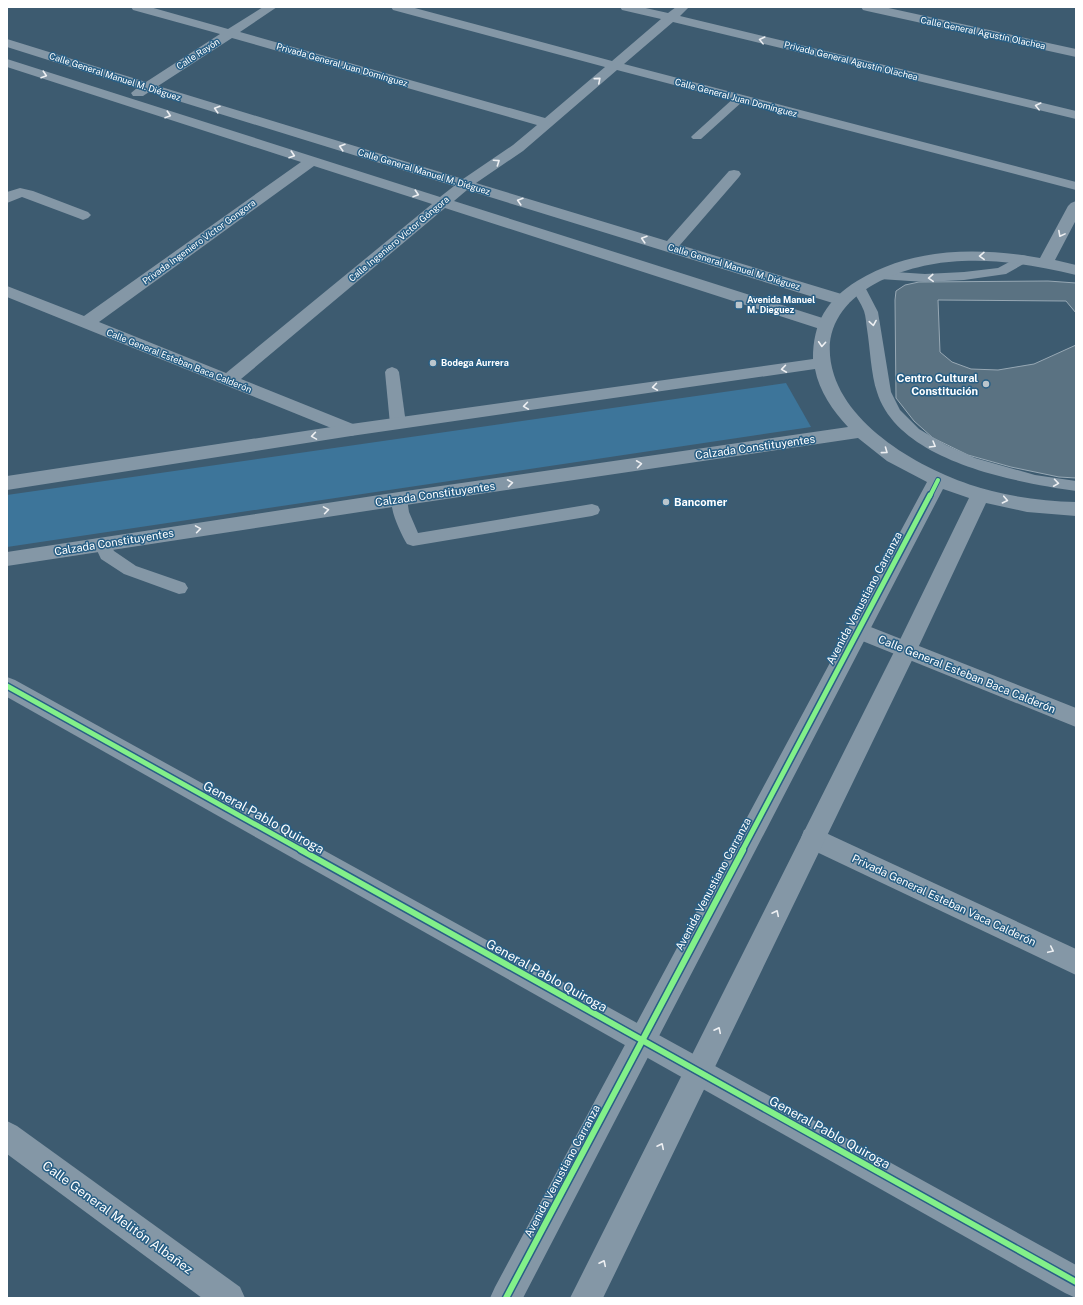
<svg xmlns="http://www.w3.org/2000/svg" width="1083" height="1305" font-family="'Public Sans',sans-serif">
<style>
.green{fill:#3d759a}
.building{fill:#5a7282;stroke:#97a8b4}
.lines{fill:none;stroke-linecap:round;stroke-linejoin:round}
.service{fill:#8497a6;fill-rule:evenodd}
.minor{fill:#8497a6;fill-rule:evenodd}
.tertiary{fill:#8497a6;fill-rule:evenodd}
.cycleway-far2-casing{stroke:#285f85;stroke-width:6}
.cycleway-far1-casing{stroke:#285f85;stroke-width:8}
.cycleway-casing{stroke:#285f85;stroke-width:9}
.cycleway-far2{stroke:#82f089;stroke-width:4}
.cycleway-far1{stroke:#82f089;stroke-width:5}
.cycleway{stroke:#82f089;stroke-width:6}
.oneway{stroke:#edeff2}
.poi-dot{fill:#bbc6cd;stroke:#285f85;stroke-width:1.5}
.labels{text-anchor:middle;stroke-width:3;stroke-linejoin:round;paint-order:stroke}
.far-street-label{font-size:9px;fill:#fff;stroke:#285f85}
.far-poi-label{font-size:9px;font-weight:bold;fill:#fff;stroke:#285f85;text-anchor:start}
.poi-label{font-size:11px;font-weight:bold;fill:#fff;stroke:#285f85;text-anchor:end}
.street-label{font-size:11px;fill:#fff;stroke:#285f85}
.near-street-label{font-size:13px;fill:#fff;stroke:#285f85}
</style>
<rect width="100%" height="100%" fill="#3d5b70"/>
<path class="green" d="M786,383L811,427L7,547V495Z"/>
<path class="building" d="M1048,281L1076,283V313L1066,301L938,300L940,352L952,362L971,369L998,370L1034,364L1076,345V478L1059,477L1011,467L968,455L933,438L914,421L896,398L895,300L896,291L905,285L919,282Z"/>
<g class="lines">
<g class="service">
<path d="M739,96L745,99L743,101L701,139H693L691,137L693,135L735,97Z"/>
<path d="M1022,255L1027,256L1029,259L1027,262L1006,274L964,280L925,282L880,279L875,278L873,275L875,272L880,271L925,274L964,272L998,268Z"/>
<path d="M858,283L863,284L865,287L878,312L891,392L900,410L919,429L946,445L975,458L1035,475L1076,481V491C1014,482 898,461 877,392C871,375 870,347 867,329C866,323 866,317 864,311C861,303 855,295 851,287L853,284Z"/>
<path d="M392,367L397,369L399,372L406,424L403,427L398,429L393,427L390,424L385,372L387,369Z"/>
<path d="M399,493L405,495L407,499L409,512L418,533L592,504L598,506L600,510L598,514L592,516L413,546L407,544C401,534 387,506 393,495Z"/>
<path d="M102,538L108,540L114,551L136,566L185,583L188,588L185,593L179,594L124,574L101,559L94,544L96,540Z"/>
</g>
<g class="minor">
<path d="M131,7H150L228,29L263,7H277L240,32L545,118L605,67L393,10L391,7H411L612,61L661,19L622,10L620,7H641L668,13L676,7H689L680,16L1076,111V119L673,22L624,64L1076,182V190L617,70L523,151L476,183L667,241L729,171L734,170L739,171L741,174L739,177L680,245L848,296L850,300L848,304L842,305L836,304L467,190L454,201L832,321L834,325L832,329L826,330L820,329L445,208L241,379L358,426L360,430L358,434L351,436L7,297V286L84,316L301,162L7,67V59L440,197L454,186L149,92L143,96H133L131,93L137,88L7,47V39L146,82L220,34L133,10ZM232,38L537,125L513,145L463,179L158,86ZM314,166L432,204L226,373L99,322Z"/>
<path d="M861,7H884L1076,49V57L867,11L863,10Z"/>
<path d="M20,188L33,191L88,212L91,215L88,218L83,220L78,218L22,197L7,203V192Z"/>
<path d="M858,622L1076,708V727L850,636L847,630L850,624Z"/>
<path d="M7,677L15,680L1076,1265V1298L1065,1293L7,697Z"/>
<path d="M813,827L1076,949V975L804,846L801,838L804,830Z"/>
<path d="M7,1121L17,1126L240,1287L245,1298H202L7,1154Z"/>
</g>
<path class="tertiary" d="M1076,201V220L1055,260L1076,265V275C1039,266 1000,259 962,261C901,263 809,297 834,375C853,434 935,477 992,491C1019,498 1048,501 1076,502V516L1027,512L986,503L917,650L603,1298H570L895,650L969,498L943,489L523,1298H490L495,1287L927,482L887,461L858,438L399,506L7,566V552L399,492L848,427C833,411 819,391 815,369L351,436L7,490V476L351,424L813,359C813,322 827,300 857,281C913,247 978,247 1040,258L1068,206L1071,203Z"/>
<defs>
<path id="cycleway-far2" d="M930,496L938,480"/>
<g id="cycleway-far1">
<path d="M7,686L303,851"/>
<path d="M742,851L930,495"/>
</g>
<g id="cycleway">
<path d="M301,850L1076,1282"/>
<path d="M506,1298L743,850"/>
</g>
</defs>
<use href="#cycleway-far2" class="cycleway-far2-casing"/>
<use href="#cycleway-far1" class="cycleway-far1-casing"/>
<use href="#cycleway" class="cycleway-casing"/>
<use href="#cycleway-far2" class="cycleway-far2"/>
<use href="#cycleway-far1" class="cycleway-far1"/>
<use href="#cycleway" class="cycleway"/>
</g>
<defs><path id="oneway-chevron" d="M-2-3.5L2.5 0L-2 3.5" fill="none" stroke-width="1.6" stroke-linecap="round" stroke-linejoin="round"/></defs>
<g class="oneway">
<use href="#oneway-chevron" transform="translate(762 40) rotate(-166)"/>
<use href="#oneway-chevron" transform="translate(44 75) rotate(18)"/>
<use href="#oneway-chevron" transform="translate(598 80) rotate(-41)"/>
<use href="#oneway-chevron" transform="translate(1038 106) rotate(-166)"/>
<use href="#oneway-chevron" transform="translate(217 109) rotate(-163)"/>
<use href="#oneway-chevron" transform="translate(168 115) rotate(18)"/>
<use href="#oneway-chevron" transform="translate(342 147) rotate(-163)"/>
<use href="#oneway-chevron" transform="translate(292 155) rotate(18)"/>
<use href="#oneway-chevron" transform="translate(497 162) rotate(-34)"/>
<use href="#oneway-chevron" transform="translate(416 194) rotate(18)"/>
<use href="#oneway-chevron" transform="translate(520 201) rotate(-163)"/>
<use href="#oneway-chevron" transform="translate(1061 234) rotate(118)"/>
<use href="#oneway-chevron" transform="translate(644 239) rotate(-163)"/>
<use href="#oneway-chevron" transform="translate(982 256) rotate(179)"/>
<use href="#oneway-chevron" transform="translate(931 278) rotate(177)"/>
<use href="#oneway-chevron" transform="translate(873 323) rotate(81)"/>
<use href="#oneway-chevron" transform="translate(822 344) rotate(94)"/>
<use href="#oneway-chevron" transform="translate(784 369) rotate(172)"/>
<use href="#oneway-chevron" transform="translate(655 387) rotate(172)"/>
<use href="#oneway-chevron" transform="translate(526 406) rotate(172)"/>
<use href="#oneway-chevron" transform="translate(314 436) rotate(171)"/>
<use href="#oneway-chevron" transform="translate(933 445) rotate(30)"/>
<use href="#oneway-chevron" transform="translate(885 451) rotate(36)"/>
<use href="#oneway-chevron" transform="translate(639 464) rotate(-8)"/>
<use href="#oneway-chevron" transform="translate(510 483) rotate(-8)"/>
<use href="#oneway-chevron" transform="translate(1056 483) rotate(8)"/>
<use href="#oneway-chevron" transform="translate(1005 500) rotate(12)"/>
<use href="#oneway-chevron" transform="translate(326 510) rotate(-9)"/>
<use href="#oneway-chevron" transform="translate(198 529) rotate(-9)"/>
<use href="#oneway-chevron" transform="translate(776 913) rotate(-64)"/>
<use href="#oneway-chevron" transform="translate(1051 950) rotate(25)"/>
<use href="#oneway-chevron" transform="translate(718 1030) rotate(-64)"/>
<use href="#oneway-chevron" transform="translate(661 1146) rotate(-64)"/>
<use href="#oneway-chevron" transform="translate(603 1263) rotate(-64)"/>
</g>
<g class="poi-dot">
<rect x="735" y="301" width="8" height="8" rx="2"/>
<circle cx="433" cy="363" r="4"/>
<circle cx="986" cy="384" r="4"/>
<circle cx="666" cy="502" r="4"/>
</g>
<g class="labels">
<g class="far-street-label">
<text transform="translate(983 33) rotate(12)" y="3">Calle General Agustín Olachea</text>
<text transform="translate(198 54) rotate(-33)" y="3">Calle Rayón</text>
<text transform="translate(851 61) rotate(14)" y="3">Privada General Agustín Olachea</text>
<text transform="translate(342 65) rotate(16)" y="3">Privada General Juan Domínguez</text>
<text transform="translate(115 77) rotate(18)" y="3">Calle General Manuel M. Diéguez</text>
<text transform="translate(736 98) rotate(15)" y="3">Calle General Juan Domínguez</text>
<text transform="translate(424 172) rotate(17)" y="3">Calle General Manuel M. Diéguez</text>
<text transform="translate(399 239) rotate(-40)" y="3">Calle Ingeniero Víctor Góngora</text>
<text transform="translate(199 242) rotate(-36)" y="3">Privada Ingeniero Víctor Gongora</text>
<text transform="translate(734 267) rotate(17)" y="3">Calle General Manuel M. Diéguez</text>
<text transform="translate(179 361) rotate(22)" y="3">Calle General Esteban Baca Calderón</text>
</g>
<g class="far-poi-label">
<text x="747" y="303">Avenida Manuel<tspan x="747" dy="10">M. Dieguez</tspan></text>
<text x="441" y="366">Bodega Aurrera</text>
</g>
<g class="poi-label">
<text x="978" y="382">Centro Cultural<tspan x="978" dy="13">Constitución</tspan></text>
<text x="674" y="506" text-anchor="start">Bancomer</text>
</g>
<g class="street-label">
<text transform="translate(755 447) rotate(-8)" y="4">Calzada Constituyentes</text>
<text transform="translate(435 494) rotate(-8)" y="4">Calzada Constituyentes</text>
<text transform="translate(114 542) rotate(-9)" y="4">Calzada Constituyentes</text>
<text transform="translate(864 598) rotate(-62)" y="4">Avenida Venustiano Carranza</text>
<text transform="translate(967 674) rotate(22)" y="4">Calle General Esteban Baca Calderón</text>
<text transform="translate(713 884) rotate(-62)" y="4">Avenida Venustiano Carranza</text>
<text transform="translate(944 900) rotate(25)" y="4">Privada General Esteban Vaca Calderón</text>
<text transform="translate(562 1171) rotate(-62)" y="4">Avenida Venustiano Carranza</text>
</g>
<g class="near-street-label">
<text transform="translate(264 817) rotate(29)" y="5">General Pablo Quiroga</text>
<text transform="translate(547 975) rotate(29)" y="5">General Pablo Quiroga</text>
<text transform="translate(830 1132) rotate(29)" y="5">General Pablo Quiroga</text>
<text transform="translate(118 1217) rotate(36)" y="5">Calle General Melitón Albañez</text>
</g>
</g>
<rect width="1083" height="1305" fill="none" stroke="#ffffff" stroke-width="16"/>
</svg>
